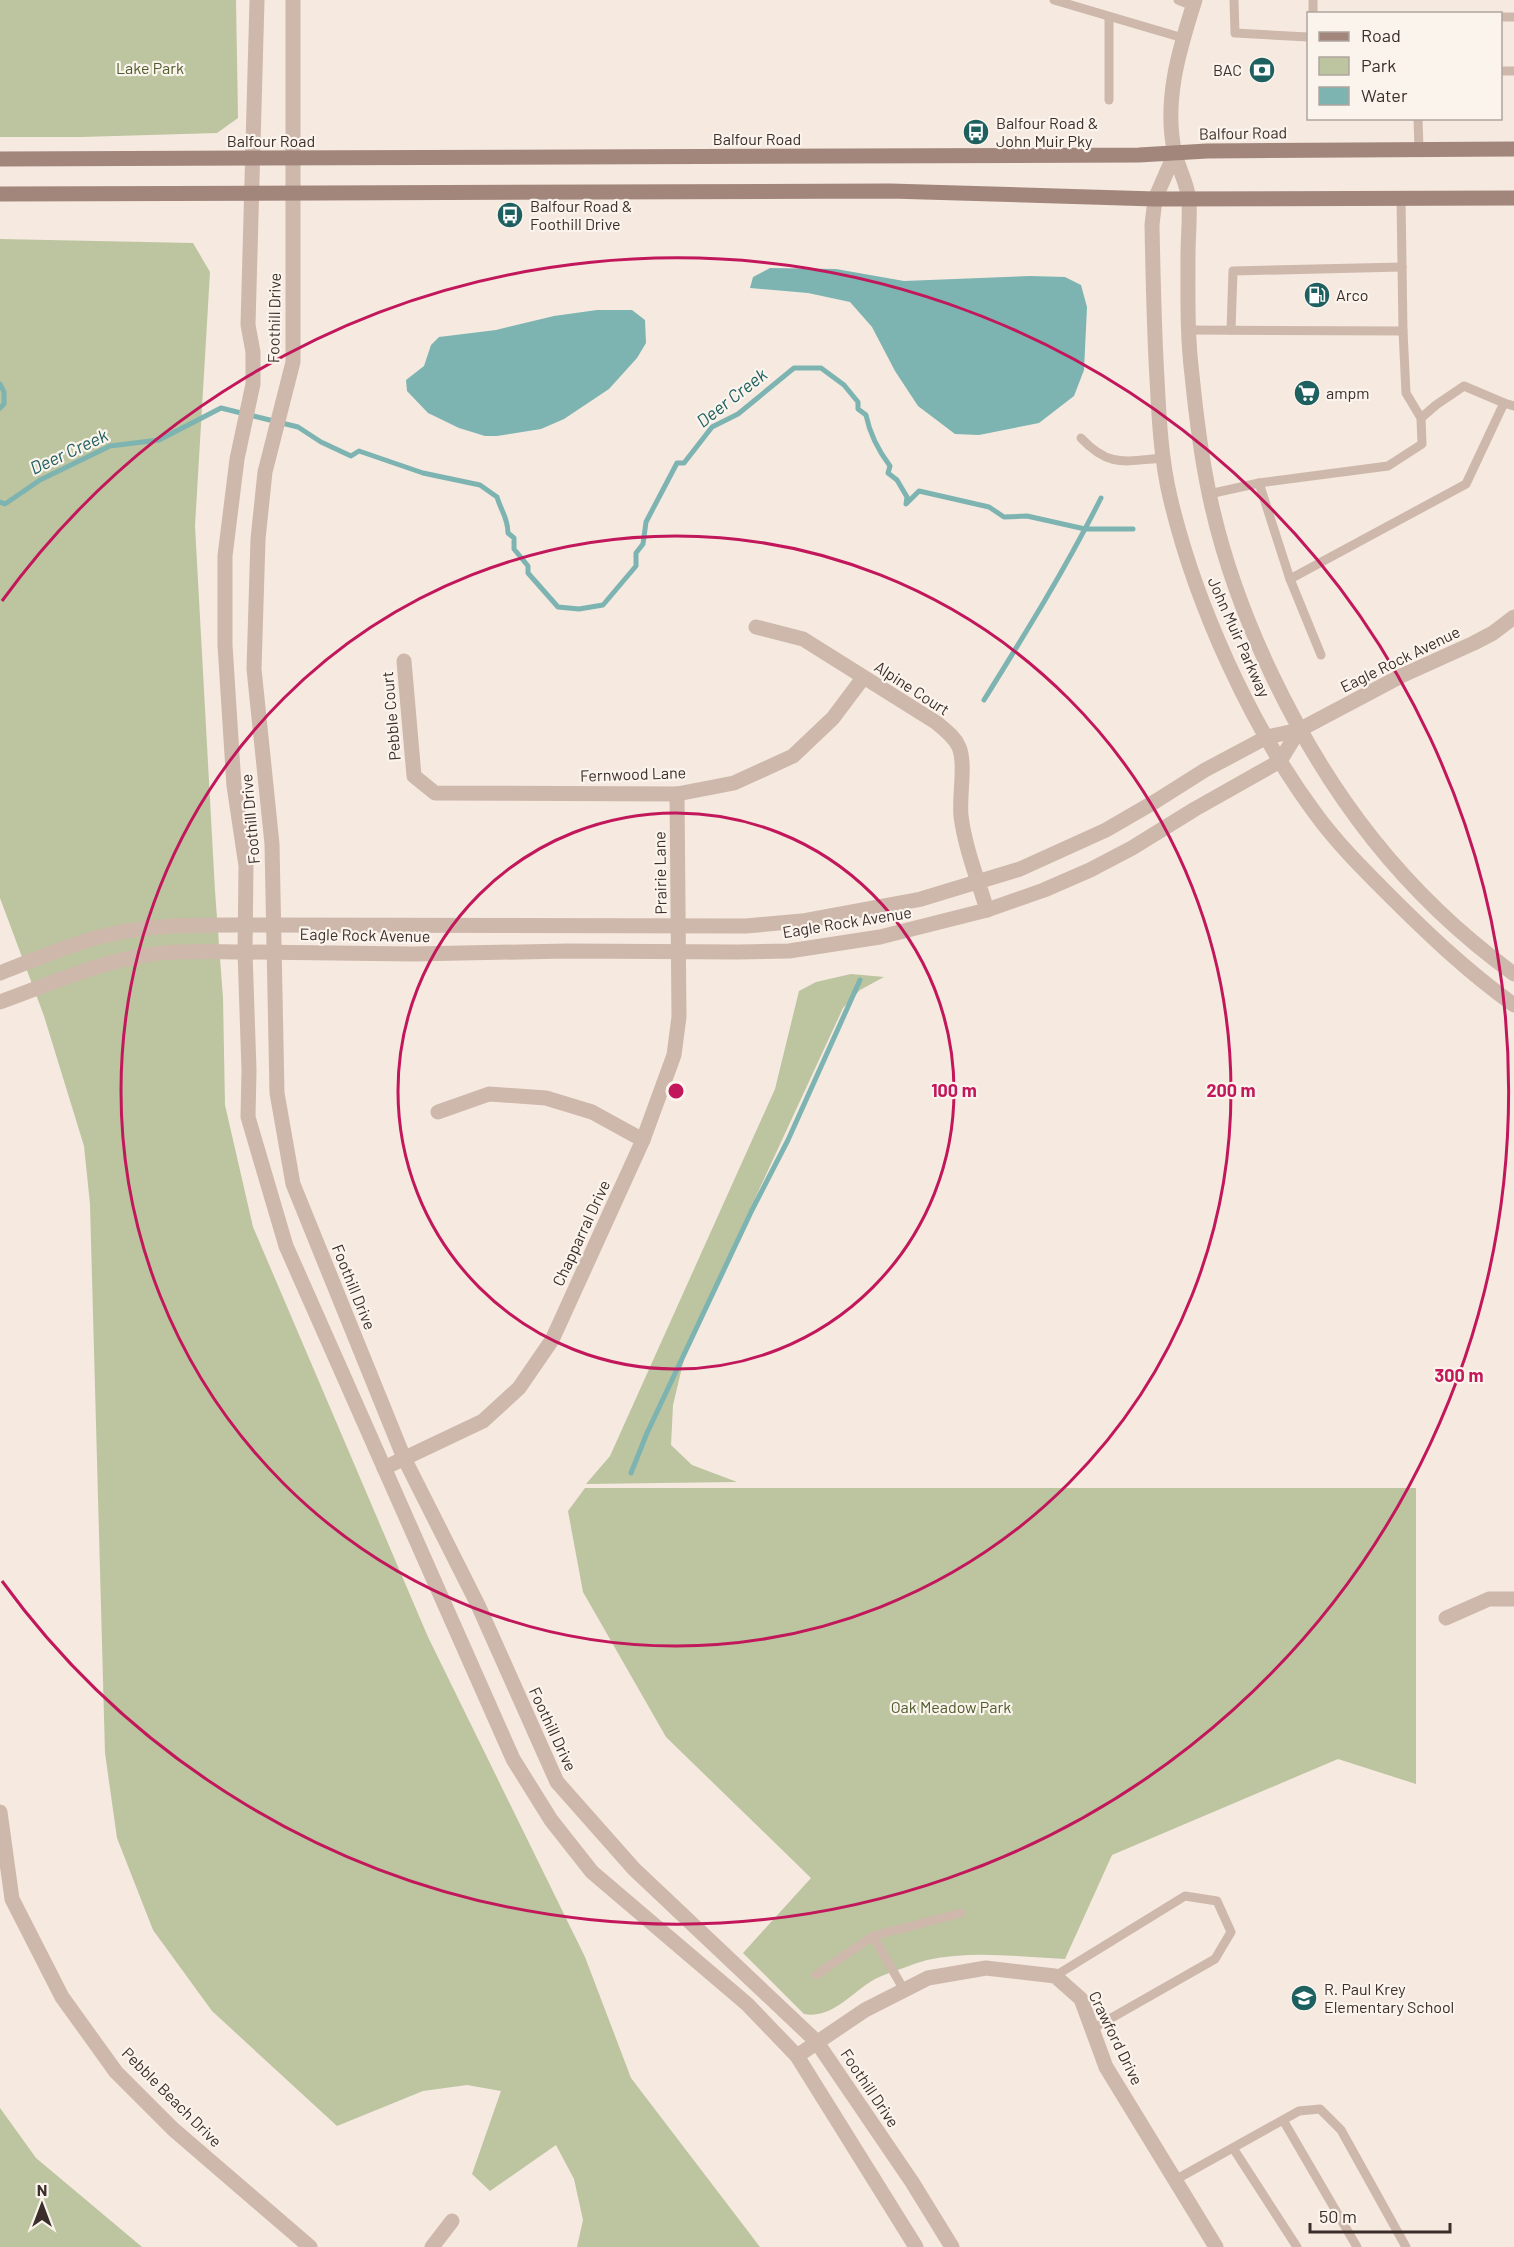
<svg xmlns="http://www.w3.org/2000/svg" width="1514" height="2247" font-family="Barlow,sans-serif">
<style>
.green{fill:#bcc59f}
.water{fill:#7db4b1}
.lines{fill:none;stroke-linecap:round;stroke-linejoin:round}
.stream{stroke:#7db4b1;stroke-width:5}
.service{stroke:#ceb8ab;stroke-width:9}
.minor{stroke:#ceb8ab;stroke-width:15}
.tertiary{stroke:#ceb8ab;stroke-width:15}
.secondary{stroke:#a2867c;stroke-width:15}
.ring{fill:none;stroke:#c2185b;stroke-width:3}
.labels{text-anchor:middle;stroke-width:4.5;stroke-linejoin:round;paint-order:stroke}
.park-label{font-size:16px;fill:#4f5c2c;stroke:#fbf4ed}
.poi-label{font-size:16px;fill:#3c2e2a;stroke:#fbf4ed;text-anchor:start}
.street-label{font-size:16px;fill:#3c2e2a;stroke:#fbf4ed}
.water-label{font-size:18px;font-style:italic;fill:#1d605f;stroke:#fbf4ed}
.centre{fill:#c2185b;stroke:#fbf4ed;stroke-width:3}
.ring-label{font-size:18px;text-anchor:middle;font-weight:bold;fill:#c2185b;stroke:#fbf4ed;stroke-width:4.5;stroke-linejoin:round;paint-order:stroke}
</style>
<rect width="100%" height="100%" fill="#f5e9e0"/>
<g class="green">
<path d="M0,0H236L238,118L217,133L81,137H0Z"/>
<path d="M0,239L193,243L210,272L195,526L215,891L223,998L225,1105L253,1227L428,1637L585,1957L631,2078L760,2247H577L583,2220L574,2179L556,2145L490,2191L472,2174L501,2091L467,2085L423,2091L337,2126L212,2011L153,1930L117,1838L105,1753L90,1204L84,1146L44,1016L0,898Z"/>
<path d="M851,974L884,977L860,990L843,1008L739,1233L684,1359L673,1405L671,1445L692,1465L737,1482L586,1484L610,1456L775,1089L799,991L816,982Z"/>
<path d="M585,1488H1416V1784L1338,1759L1112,1855L1065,1959C1019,1957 973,1950 927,1960C913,1964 898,1970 884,1975C856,1985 836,2020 804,2014L743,1953L811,1878L666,1737L583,1592L568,1511Z"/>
<path d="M0,2108L36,2158L142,2247H0Z"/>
</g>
<g class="water">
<path d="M770,268L836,269L904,281L1030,276L1065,277L1081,285L1087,307L1084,370L1074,396L1039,423L979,435L955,434L918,406L895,371L872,327L850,302L808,293L750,288L753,277Z"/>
<path d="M597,310H632L645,320L646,343L637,358L609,389L564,419L541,429L497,436H485L459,428L428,413L407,391L406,380L424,366L431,345L439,337L496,330L554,316Z"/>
</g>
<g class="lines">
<g class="stream">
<path d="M0,384L4,392V404L0,408"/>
<path d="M0,502L5,504L40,480L110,446L159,440L221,408L298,427L321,442L351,456L359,451L423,473L480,485L497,497C501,511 508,518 508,533L514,538V549L528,566V573L558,607L579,609L603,605L636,566V553L643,544L646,522L677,463H684L712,427L738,414L794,368H821L844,385L858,402V409L866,415C870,435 878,450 890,466L888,473L897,480L907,497L906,504L919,491L989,507L1004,517L1027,516L1085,529H1133"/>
<path d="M984,700C1025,634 1066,568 1101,498"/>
<path d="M631,1473L647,1433L752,1210L788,1140L860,980"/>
</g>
<g class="service">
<path d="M1054,0L1183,38"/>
<path d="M1178,0L1193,6"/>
<path d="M1234,0L1235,33L1308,37"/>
<path d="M1313,0V14"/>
<path d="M1109,17V100"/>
<path d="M1500,17H1514"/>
<path d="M1500,71H1514"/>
<path d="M1418,118L1419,149"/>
<path d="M1188,330L1403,331"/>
<path d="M1231,330L1233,271L1402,267"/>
<path d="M1421,418L1436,405L1464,386L1504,403"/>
<path d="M1081,438C1109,468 1125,461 1163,458"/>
<path d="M1209,494L1259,483"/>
<path d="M1290,579L1259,483L1388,466L1422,444L1421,418L1406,393L1403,331L1401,198"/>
<path d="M1321,655L1290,579L1466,484L1504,403L1514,406"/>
<path d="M816,1975L873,1936"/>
<path d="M1055,1976L1185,1896L1217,1901L1231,1932L1215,1959L1092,2029"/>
<path d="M904,1990L873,1936L961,1913"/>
<path d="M1283,2120L1357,2247"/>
<path d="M1233,2148L1297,2247"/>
<path d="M1175,2180L1299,2111L1320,2109L1341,2130L1406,2247"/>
</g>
<g class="minor">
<path d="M1195,0C1179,50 1163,102 1175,154C1179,170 1188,185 1189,201C1190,219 1188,238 1188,256C1188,296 1187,335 1192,375C1196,415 1201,455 1209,493C1222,556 1244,616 1271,673C1329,795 1404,894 1514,974"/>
<path d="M1175,153L1155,199L1152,225C1153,276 1154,328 1157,379C1159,418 1161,459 1170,497C1195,603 1250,725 1315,813C1336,842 1362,868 1388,894C1428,934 1468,972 1514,1005"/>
<path d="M756,627L803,639L937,723C945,730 955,737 959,747C966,764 959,796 961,816C965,848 978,880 987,910"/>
<path d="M404,661L414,776L435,793L677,794L734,783L793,756L833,718L863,678"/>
<path d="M0,973C33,960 66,946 99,937C147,924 197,925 245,925"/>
<path d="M0,1002C50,984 100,961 153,954C183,950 215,952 245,952"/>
<path d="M438,1112L489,1094L546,1098L592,1112L643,1140"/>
<path d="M384,1468L483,1421L519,1388L552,1340L643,1140L674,1055L679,1017L677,794"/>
<path d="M1446,1618L1489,1599H1514"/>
<path d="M0,1812L12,1899L62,1997L116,2072L173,2129L310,2247"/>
<path d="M797,2056L865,2010L928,1978L986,1968L1055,1976L1081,1999L1106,2067L1216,2247"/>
<path d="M432,2247L452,2221"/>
</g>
<g class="tertiary">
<path d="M257,0L248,325L253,352V384L237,459L225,556V645L234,786L246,866L245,952L249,1070L248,1117L286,1246L513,1759L551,1820L592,1872L747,2004L797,2056L916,2247"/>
<path d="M293,0V362L265,472L258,539L254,669L272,844L277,1093L293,1184L404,1458L478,1605L557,1782L634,1869L816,2041L912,2182L952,2247"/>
<path d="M245,925L746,926L802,921L921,899L1020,869L1106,830L1156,801L1205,770L1267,737L1299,730L1401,676L1474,643L1493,633L1514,617"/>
<path d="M245,952L413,954L568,951L737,952L789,951L880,937L987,910L1044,890L1090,870L1132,848L1195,809L1280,761L1299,730"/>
</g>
<g class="secondary">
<path d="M0,159L1139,155L1207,151L1514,149"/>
<path d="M0,194L890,191L1155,199L1514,198"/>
</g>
</g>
<g class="ring">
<circle cx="676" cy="1091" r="278"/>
<circle cx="676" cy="1091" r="555"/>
<path d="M2 601A833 833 0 1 1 2 1581"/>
</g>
<defs>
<symbol id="bank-disc" viewBox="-11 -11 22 22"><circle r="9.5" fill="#1d605f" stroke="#fbf4ed"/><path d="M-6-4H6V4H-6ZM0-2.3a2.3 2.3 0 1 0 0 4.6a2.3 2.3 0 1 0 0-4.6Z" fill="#fff"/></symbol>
<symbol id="bus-disc" viewBox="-11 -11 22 22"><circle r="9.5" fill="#1d605f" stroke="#fbf4ed"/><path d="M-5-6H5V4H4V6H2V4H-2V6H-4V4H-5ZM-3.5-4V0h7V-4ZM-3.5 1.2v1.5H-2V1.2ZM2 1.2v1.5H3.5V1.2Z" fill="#fff"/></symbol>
<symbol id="fuel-disc" viewBox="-11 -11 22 22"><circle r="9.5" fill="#1d605f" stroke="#fbf4ed"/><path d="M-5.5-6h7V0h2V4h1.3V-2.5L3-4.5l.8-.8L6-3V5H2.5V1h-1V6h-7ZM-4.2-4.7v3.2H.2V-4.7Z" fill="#fff"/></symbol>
<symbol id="supermarket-disc" viewBox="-11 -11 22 22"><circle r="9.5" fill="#1d605f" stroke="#fbf4ed"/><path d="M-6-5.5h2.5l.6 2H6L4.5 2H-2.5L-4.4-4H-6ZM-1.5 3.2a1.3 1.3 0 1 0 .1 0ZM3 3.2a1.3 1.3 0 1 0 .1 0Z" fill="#fff"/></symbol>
<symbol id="school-disc" viewBox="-11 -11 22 22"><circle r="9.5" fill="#1d605f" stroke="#fbf4ed"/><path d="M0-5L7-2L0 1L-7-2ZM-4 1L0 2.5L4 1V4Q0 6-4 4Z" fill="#fff"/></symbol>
</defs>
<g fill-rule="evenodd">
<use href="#bank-disc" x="1247" y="55" width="30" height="30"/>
<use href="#bus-disc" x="961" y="117" width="30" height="30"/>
<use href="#bus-disc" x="495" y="200" width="30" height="30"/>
<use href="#fuel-disc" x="1302" y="280" width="30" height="30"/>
<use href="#supermarket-disc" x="1292" y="378" width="30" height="30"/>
<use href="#school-disc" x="1289" y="1983" width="30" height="30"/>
</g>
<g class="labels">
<g class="park-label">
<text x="150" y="74">Lake Park</text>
<text x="951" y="1713">Oak Meadow Park</text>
</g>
<g class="poi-label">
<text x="1242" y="76" text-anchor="end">BAC</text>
<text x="996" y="129">Balfour Road &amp;<tspan x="996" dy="18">John Muir Pky</tspan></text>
<text x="530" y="212">Balfour Road &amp;<tspan x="530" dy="18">Foothill Drive</tspan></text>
<text x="1336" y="301">Arco</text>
<text x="1326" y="399">ampm</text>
<text x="1324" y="1995">R. Paul Krey<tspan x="1324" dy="18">Elementary School</tspan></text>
</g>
<g class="street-label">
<text transform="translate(1243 133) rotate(-1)" y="6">Balfour Road</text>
<text x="757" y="145">Balfour Road</text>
<text x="271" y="147">Balfour Road</text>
<text transform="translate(274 318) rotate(-89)" y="6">Foothill Drive</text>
<text transform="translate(1239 637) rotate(66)" y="6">John Muir Parkway</text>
<text transform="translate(1400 659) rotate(-26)" y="6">Eagle Rock Avenue</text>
<text transform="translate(912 688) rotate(33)" y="6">Alpine Court</text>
<text transform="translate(391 716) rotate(-95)" y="6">Pebble Court</text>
<text transform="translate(633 774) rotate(-2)" y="6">Fernwood Lane</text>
<text transform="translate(250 819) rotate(-95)" y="6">Foothill Drive</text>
<text transform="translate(660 873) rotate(-91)" y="6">Prairie Lane</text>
<text transform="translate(847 922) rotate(-9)" y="6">Eagle Rock Avenue</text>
<text transform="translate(365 935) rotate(1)" y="6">Eagle Rock Avenue</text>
<text transform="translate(581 1233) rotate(-65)" y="6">Chapparral Drive</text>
<text transform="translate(354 1287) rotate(68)" y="6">Foothill Drive</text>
<text transform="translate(553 1729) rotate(65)" y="6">Foothill Drive</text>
<text transform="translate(1116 2038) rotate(64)" y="6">Crawford Drive</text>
<text transform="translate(870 2088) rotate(56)" y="6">Foothill Drive</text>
<text transform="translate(172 2097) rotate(45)" y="6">Pebble Beach Drive</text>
</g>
<g class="water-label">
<text transform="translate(732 398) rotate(-38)" y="6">Deer Creek</text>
<text transform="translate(69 452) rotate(-25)" y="6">Deer Creek</text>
</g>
</g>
<circle cx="676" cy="1091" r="9" class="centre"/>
<g class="ring-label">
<text x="954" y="1097">100 m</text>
<text x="1231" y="1097">200 m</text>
<text x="1459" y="1382">300 m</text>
</g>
<rect x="1307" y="12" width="195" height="108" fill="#fbf4ed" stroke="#afa59f" stroke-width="1.5"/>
<rect x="1319" y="32" width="30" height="9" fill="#a2867c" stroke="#afa59f" stroke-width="1.5"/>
<text x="1361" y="42" font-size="18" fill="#3c2e2a">Road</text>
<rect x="1319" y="57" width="30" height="18" fill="#bcc59f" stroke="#afa59f" stroke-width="1.5"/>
<text x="1361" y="72" font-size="18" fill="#3c2e2a">Park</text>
<rect x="1319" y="87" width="30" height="18" fill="#7db4b1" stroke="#afa59f" stroke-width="1.5"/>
<text x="1361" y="102" font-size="18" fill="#3c2e2a">Water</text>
<g transform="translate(42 2205)" stroke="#fbf4ed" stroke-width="4.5" paint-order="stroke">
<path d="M0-4.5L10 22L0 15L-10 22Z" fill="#3c2e2a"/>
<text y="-9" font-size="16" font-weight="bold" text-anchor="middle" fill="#3c2e2a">N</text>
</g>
<path d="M1310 2223v9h140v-9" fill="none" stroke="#3c2e2a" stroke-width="3"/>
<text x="1319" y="2223" font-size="18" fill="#3c2e2a" stroke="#fbf4ed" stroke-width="4.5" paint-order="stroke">50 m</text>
</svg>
